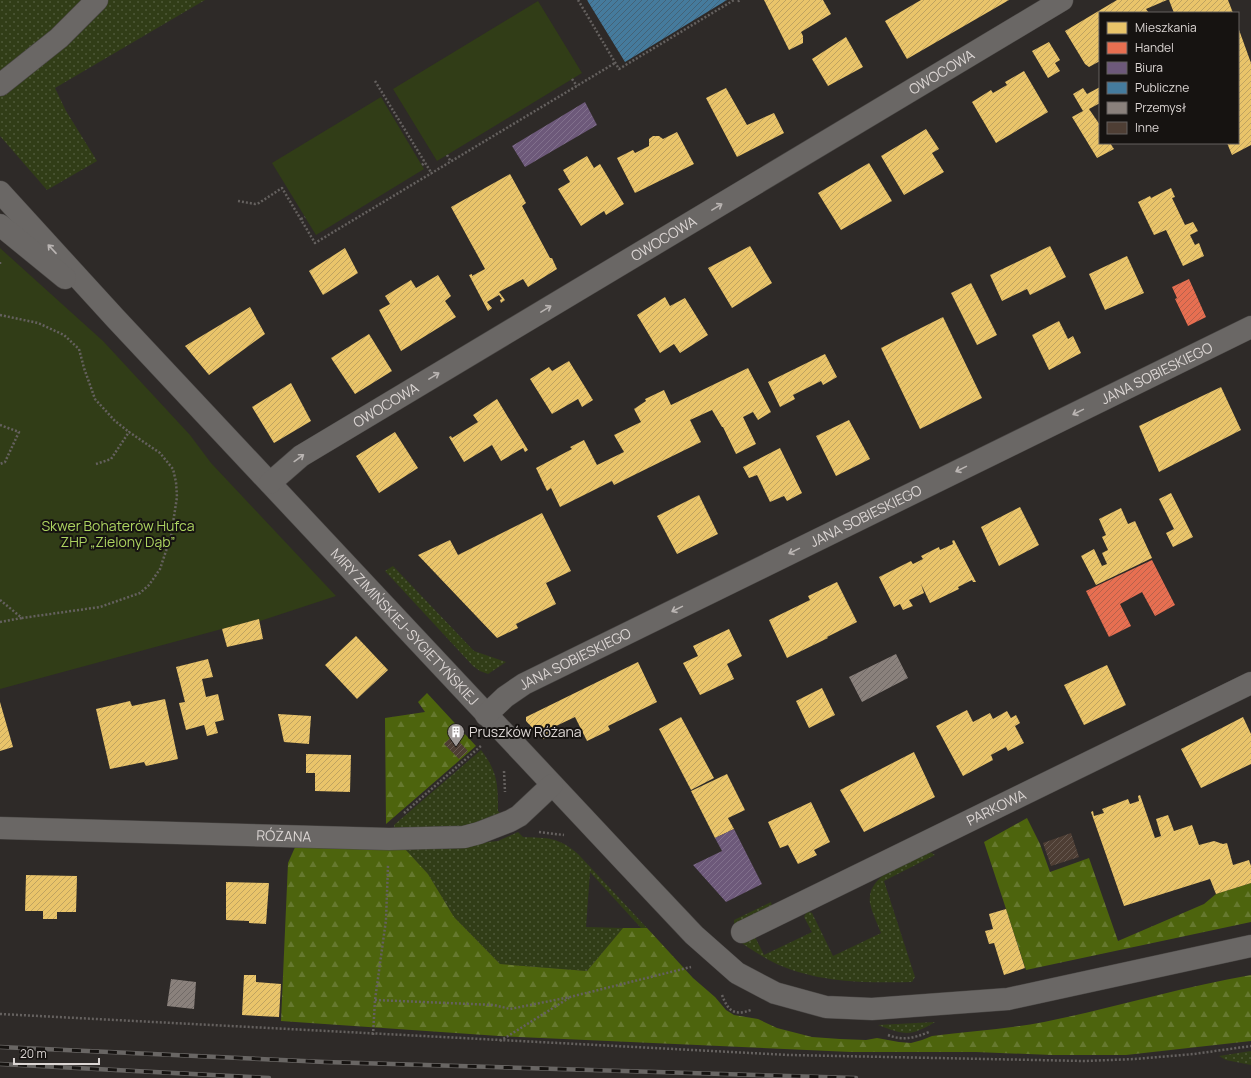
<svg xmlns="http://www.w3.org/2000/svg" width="1251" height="1078" font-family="Manrope,sans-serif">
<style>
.grass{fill:url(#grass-dots)}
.forest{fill:url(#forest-firs)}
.park{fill:#313d17}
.homes{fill:url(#homes-hatch)}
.shops{fill:url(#shops-hatch)}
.offices{fill:url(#offices-hatch)}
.public{fill:url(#public-hatch)}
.industry{fill:url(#industry-hatch)}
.building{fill:url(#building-hatch)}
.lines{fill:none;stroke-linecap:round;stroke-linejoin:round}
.minor-casing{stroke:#494644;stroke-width:23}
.path{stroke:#65615f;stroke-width:2.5;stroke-dasharray:2 2;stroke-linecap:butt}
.minor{stroke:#6a6765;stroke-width:22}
.rail-casing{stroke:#696664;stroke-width:4.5}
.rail{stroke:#161311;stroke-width:3;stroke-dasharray:9;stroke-linecap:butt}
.oneway{stroke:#bab5b3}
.labels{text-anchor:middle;stroke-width:4;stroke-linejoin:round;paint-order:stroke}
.street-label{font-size:14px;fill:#dcd6d4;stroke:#161311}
.park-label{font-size:14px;fill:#add460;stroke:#161311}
.poi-label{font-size:14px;fill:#dcd6d4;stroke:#161311;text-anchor:start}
</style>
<defs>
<pattern id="grass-dots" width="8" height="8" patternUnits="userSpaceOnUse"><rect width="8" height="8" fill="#313d17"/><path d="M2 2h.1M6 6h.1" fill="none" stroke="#4e5838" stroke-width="1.8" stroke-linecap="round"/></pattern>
<pattern id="forest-firs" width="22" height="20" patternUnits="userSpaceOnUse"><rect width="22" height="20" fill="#4d640d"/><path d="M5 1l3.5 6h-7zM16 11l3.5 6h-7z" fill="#66792f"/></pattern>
<pattern id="homes-hatch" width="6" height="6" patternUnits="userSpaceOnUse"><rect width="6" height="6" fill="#e9c46a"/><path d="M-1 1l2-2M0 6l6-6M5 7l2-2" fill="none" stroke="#bfa360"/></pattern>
<pattern id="shops-hatch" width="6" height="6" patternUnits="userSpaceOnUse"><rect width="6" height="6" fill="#e76f51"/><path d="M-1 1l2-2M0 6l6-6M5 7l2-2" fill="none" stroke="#b6614c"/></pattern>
<pattern id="offices-hatch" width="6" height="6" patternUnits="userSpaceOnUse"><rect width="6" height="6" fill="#6d597a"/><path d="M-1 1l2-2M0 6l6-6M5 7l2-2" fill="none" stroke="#81708c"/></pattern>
<pattern id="public-hatch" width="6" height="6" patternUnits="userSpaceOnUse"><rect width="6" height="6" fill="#457b9d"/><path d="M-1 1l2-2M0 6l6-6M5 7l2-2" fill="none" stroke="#446378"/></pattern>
<pattern id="industry-hatch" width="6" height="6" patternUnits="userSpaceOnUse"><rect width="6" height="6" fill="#8a817c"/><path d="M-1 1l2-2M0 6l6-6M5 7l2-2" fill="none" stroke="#716a67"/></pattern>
<pattern id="building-hatch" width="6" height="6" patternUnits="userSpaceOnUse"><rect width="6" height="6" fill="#4e3e34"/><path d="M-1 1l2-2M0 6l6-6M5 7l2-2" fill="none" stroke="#675950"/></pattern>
</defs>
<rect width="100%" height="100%" fill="#2e2a28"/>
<g class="grass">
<path d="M0,0H205L55,88L66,111L97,161L47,190L0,136Z"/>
<path d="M393,566L474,651L506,662L488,674L480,671L473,666L385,571Z"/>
<path d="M481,750C498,772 498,785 498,811L501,814L464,828L395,831L394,825Z"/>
<path d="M518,832L523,837C547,838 559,837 578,854L647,928H641L590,872L586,927L623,928L587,971L500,964L454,917L428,874L406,850L498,841Z"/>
<path d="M930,852L935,855L884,881L915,977L912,982C867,983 821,983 779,965C763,958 748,947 734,938V920L771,902L772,906L755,937L764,955L812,932L804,917L807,911L812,913L833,956L881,933C877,923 872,913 870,903C866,874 909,862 930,852Z"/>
<path d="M935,1022C910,1037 905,1035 878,1025Z"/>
<path d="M1251,1051V1065L1226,1060L1219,1056Z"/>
</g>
<g class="forest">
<path d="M427,693L476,746L386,824L385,718L425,712L418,702Z"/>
<path d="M1027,818L1040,844L1050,872L1089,858L1118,941L1204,904L1216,894L1251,883V922L1026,970L984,842Z"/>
<path d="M296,845L406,850L428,874L454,917L500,964L587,971L623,928H647L693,978L715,997L726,1010L734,1015L758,1019L777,1028L812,1037L840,1039L866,1040L877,1038L899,1042L911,1043L922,1040L932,1036C969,1031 1007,1029 1044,1022C1113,1008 1181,987 1251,975V1041L1126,1055H1051L976,1052H851L499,1036L281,1021L288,863Z"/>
</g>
<g class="park">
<path d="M538,1L582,73L437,161L393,89Z"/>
<path d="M381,97L424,169L316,235L272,163Z"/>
<path d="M0,248L103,341L190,435L211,463L336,596L260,621L259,619L0,689Z"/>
</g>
<g class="homes">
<path d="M764,0H823L831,14L801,32L803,36V43L789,50Z"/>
<path d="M921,0H1009L907,59L885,21Z"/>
<path d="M1117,0H1167L1146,9L1149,13H1100V61L1089,67L1085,64L1065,31Z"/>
<path d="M1169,0H1228L1233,13H1174Z"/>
<path d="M1238,27L1251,63V145L1232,155L1227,143H1238Z"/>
<path d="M846,37L863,67L828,86L812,59Z"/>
<path d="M1049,42L1060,60L1055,63L1060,71L1048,78L1032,51Z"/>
<path d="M1024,71L1048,112L996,143L972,102L991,90L993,93L1007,85L1005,82Z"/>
<path d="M1100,87V103L1089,109L1100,125V143H1110L1114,149L1097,158L1072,117L1083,111L1073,94L1083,88L1087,94Z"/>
<path d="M726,88L747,125L774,113L784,133L737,157L706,98Z"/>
<path d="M926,129L939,149L932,153L944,172L904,195L881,156Z"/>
<path d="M677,132L694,164L635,193L617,158L633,150L635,153L649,146V139L653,136H659L663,139Z"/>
<path d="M587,156L594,168L600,164L624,204L606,215L604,211L581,226L558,189L570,182L563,170Z"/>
<path d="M869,163L892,201L841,230L818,193Z"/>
<path d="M510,174L526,203L522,206L550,258H552L557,269L528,287L523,279L499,292L505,300L501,303L500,300L502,299L499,295L487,302L492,308L488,311L469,275L472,274V276L485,269L484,267L451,207Z"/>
<path d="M1171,188L1175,197L1172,198L1185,225L1193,222L1198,231L1190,235L1195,245L1199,243L1204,256L1183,266L1166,230L1154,235L1138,202L1150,196L1151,198Z"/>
<path d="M750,246L772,283L732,308L708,268Z"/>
<path d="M1050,246L1066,277L1030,295L1027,289L1002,301L990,275Z"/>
<path d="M345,248L358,273L323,295L309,271Z"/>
<path d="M1127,256L1144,293L1105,310L1089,274Z"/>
<path d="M438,275L451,296L445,301L456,317L401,351L379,310L390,304L385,296L411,280L416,288Z"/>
<path d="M971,283L997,335L977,345L951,293Z"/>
<path d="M665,297L670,306L685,298L708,335L680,353L674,344L660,353L637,315Z"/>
<path d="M250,307L265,334L209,375L185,346Z"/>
<path d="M943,317L982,398L920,429L881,348Z"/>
<path d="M1059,321L1068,339L1073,336L1081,353L1049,370L1032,335Z"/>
<path d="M369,334L392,371L355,394L331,358Z"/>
<path d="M825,354L837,377L823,385L821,381L793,395L795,399L780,407L768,382Z"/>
<path d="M569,361L593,400L582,407L578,399L552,414L530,379L549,367L552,371Z"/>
<path d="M748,368L771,412L758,420L753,412L743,417L756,444L736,454L723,427H722L712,410L690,420L701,442L634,475L614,485L612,481L560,507L551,488L547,491L536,468L572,449L570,447L584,440L597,465L624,452L614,435L641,422L634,409L646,401L645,399L664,390L671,405Z"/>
<path d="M291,383L311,421L274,443L252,407Z"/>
<path d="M1221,387L1241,430L1159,472L1139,426Z"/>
<path d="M497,399L528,450L525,452L523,448L501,461L492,445L464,462L449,437L451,436L452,438L478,422L473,415Z"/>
<path d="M849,420L870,459L836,476L816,436Z"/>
<path d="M395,432L418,468L379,493L356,456Z"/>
<path d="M780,448L802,493L787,501L784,496L770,502L757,475L749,478L743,467Z"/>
<path d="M1171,493L1193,537L1173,547L1166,533L1174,529L1159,499Z"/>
<path d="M699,495L718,534L677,554L657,516Z"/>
<path d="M1020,507L1039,545L999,566L981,527Z"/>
<path d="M1121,508L1128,524L1135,521L1152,558L1096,585L1081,556L1094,549L1102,566L1107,564L1102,553L1108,550L1102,537L1106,535L1099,519Z"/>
<path d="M542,513L571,571L546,583L556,604L516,624L518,628L497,638L418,555L450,540L458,555Z"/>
<path d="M954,540L976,582H973L972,580L958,587L959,589L930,603L921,584L924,593L909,600L913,606L903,610L900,604L894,607L879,577L911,561L913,564L923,559L921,556L939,547L940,550L953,544L952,541Z"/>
<path d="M837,582L857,622L827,637L828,638L787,658L769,620L810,600L808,596Z"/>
<path d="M259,619L263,639L227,647L222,629Z"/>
<path d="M729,629L742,656L727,664L734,679L700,695L683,663L698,656L693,646Z"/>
<path d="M356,636L388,670L357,699L325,665Z"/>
<path d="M208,659L213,677L202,679L206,697L218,694L224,720L215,722L218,733L207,736L204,725L186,730L179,703L185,702L176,667Z"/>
<path d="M638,662L657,702L608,726L610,730L587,741L575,717L556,726L559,731L543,739L526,721V717Z"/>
<path d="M1107,665L1126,705L1084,725L1064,685Z"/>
<path d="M822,688L835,715L809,728L796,701Z"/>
<path d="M165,699L178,759L146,766L144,762L110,769L96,709L130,701L132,706Z"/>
<path d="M0,702L13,747L0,751Z"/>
<path d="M967,710L973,722L990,713L993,719L1007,711L1011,718L1016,715L1020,723L1015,726L1024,743L1008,751L1006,747L991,755L993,760L963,776L936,726Z"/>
<path d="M278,714L311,716L309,744L284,742Z"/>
<path d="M681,717L714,778L691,790L659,729Z"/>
<path d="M1243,717L1251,734V764L1201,788L1181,749Z"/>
<path d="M914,752L935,797L864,832L840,790Z"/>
<path d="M306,754L351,755L350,792L315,791V773H306Z"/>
<path d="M727,774L745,810L728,818L734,829L715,838L691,791Z"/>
<path d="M1140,795L1155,838L1161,836L1156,819L1168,815L1174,831L1192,825L1199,845L1214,841L1223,844L1227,843L1233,865L1249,860L1251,866V883L1216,894L1210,879L1124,906L1091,812L1093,811L1094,816L1104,813L1102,809L1128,799L1130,804L1139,801L1138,796Z"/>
<path d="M811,802L830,842L814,850L817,855L798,864L788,845L780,848L768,822Z"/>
<path d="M26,875L77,876L76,912H57V919H43V911H25Z"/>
<path d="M226,882L269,883L266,924L249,923V921L226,920Z"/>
<path d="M1006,909L1025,968L1004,975L994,943L989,944L985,931L993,929L989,914Z"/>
<path d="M244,975H256V982L281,984L279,1017L242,1015Z"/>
</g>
<g class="shops">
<path d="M1189,279L1206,317L1188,326L1175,299L1177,298L1172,287Z"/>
<path d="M1152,560L1175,605L1155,616L1142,592L1120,604L1131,626L1109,637L1086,591Z"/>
</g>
<g class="offices">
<path d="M585,102L597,125L525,167L512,146Z"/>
<path d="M734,829L762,884L726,902L693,865L722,851L715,838Z"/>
</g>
<path class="public" d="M587,0H727L625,62Z"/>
<g class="industry">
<path d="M896,654L908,678L862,702L849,677Z"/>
<path d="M171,979L196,982L194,1009L167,1006Z"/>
</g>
<g class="building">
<path d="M453,735L468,751L459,759L444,744Z"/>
<path d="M1071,833L1079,857L1051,866L1043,843Z"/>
</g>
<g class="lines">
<defs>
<g id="minor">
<path d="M0,85L59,38L97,0"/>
<path id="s1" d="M0,192L116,319L627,864L694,935L737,973L775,993L826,1007L872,1009L1008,999L1251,946"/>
<path d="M0,225L65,278"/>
<path id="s2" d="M270,483L301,456L1062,0"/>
<path id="s3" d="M486,715L505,697L524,684L1251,327"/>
<path id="s4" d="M0,828L389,839L464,837L479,833L510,821L519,816L552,785"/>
<path id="s5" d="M742,932L1251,683"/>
</g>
</defs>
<use href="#minor" class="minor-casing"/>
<g class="path">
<path d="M578,0L619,69L734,0"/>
<path d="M738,0L739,1L741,0"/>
<path d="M572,79L577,86"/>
<path d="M375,81L432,174"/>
<path d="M447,155L451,162"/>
<path d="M422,165L425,162"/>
<path d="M238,201L255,204L259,203L282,188L315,243L615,63"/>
<path d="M301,219L305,217"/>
<path d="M0,262V265"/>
<path d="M0,315L38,323L64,335L79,349L84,368L95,399L115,421L129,432"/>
<path d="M0,425L19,432L5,462L0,464"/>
<path d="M0,600L22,618L100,607L140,593L149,585L160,569L171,536L177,497L176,482L173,469L160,453L129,432L111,459L96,464"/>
<path d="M0,622L22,618"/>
<path d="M504,771L505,792"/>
<path d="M404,813L482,745"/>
<path d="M539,832L564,835"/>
<path d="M722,995C728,1011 734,1016 751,1010"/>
<path d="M375,1000L494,1005L510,1009L570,997L691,967"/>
<path d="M0,1014L789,1055L1085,1061L1135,1059L1194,1054L1251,1046"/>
<path d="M373,1035L375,1000L386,920L388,865"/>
<path d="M888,1035C903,1041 914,1038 929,1032"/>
<path d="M500,1041L569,998"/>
</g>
<use href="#minor" class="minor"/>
<defs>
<g id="rail">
<path d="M0,1047L325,1062L856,1078"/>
<path d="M0,1064L269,1078"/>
</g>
</defs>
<use href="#rail" class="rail-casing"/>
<use href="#rail" class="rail"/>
</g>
<defs><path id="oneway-shaft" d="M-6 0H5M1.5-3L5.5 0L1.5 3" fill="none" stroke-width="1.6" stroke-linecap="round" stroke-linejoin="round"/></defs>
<g class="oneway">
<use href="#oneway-shaft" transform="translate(717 207) rotate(-31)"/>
<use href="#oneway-shaft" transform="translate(52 249) rotate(-133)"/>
<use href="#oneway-shaft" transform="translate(546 309) rotate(-31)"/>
<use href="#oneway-shaft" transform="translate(434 376) rotate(-31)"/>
<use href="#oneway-shaft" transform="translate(1078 412) rotate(154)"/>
<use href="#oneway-shaft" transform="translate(299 458) rotate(-36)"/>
<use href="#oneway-shaft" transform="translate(961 469) rotate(154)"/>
<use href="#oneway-shaft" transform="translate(794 551) rotate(154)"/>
<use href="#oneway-shaft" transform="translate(677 609) rotate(154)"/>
</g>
<defs>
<symbol id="building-pin" viewBox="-11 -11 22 30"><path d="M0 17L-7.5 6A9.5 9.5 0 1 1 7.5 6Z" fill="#9f9a98" stroke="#161311"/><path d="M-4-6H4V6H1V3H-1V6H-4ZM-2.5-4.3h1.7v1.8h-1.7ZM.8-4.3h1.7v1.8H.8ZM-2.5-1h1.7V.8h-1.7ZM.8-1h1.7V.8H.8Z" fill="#fff"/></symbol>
</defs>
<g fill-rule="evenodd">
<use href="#building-pin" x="446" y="722" width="20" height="27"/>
</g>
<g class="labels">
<g class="street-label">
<text dy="5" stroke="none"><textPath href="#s2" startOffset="788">OWOCOWA</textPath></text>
<text dy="5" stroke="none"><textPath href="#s2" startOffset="464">OWOCOWA</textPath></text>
<text dy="5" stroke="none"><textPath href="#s3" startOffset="754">JANA SOBIESKIEGO</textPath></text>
<text dy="5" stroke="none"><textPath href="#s2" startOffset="140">OWOCOWA</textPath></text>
<text dy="5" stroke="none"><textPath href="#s3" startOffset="430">JANA SOBIESKIEGO</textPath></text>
<text dy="5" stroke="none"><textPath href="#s1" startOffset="594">MIRY ZIMIŃSKIEJ-SYGIETYŃSKIEJ</textPath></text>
<text dy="5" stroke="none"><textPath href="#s3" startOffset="106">JANA SOBIESKIEGO</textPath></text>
<text dy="5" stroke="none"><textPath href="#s5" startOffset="283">PARKOWA</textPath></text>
<text dy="5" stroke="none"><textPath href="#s4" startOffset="284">RÓŻANA</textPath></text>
</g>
<g class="park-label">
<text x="118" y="531">Skwer Bohaterów Hufca<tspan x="118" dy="16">ZHP „Zielony Dąb”</tspan></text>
</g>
<g class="poi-label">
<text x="469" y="737">Pruszków Różana</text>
</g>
</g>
<rect x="1099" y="12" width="140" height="132" fill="#161311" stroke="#65615f"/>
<rect x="1107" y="22" width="20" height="12" fill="#e9c46a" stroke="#65615f"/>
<text x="1135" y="32" font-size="12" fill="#dcd6d4">Mieszkania</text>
<rect x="1107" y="42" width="20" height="12" fill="#e76f51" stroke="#65615f"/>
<text x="1135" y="52" font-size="12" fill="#dcd6d4">Handel</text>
<rect x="1107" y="62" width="20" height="12" fill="#6d597a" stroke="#65615f"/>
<text x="1135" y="72" font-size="12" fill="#dcd6d4">Biura</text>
<rect x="1107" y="82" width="20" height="12" fill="#457b9d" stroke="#65615f"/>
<text x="1135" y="92" font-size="12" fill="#dcd6d4">Publiczne</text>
<rect x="1107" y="102" width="20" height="12" fill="#8a817c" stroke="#65615f"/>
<text x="1135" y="112" font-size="12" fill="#dcd6d4">Przemysł</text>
<rect x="1107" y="122" width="20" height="12" fill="#4e3e34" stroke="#65615f"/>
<text x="1135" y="132" font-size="12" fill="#dcd6d4">Inne</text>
<path d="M14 1058v6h85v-6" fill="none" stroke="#dcd6d4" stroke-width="2"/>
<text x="20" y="1058" font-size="12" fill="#dcd6d4" stroke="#161311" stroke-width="3" paint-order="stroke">20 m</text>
</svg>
